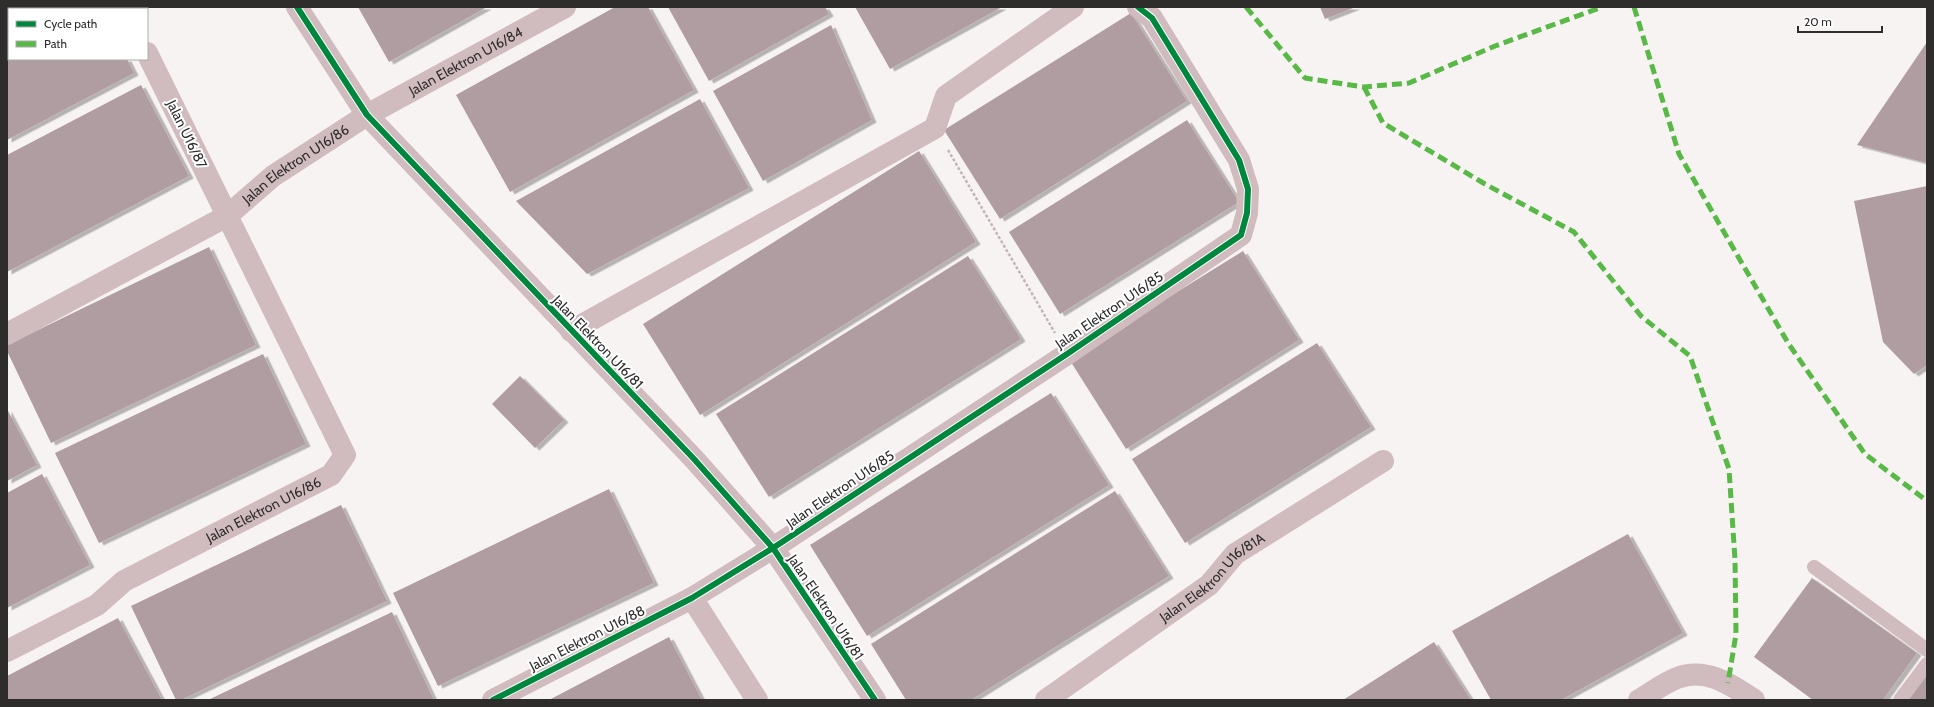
<svg xmlns="http://www.w3.org/2000/svg" width="1934" height="707" font-family="Cabin,sans-serif">
<style>
.building{fill:#b09da2;filter:url(#shadow)}
.lines{fill:none;stroke-linecap:round;stroke-linejoin:round}
.path{stroke:#c4b6b8;stroke-width:2.5;stroke-dasharray:3 2;stroke-linecap:butt}
.service{stroke:#d0bbbf;stroke-width:14}
.minor{stroke:#d0bbbf;stroke-width:22}
.tertiary{stroke:#d0bbbf;stroke-width:22}
.quiet{stroke:#58b947;stroke-width:5;stroke-dasharray:10 5;stroke-linecap:butt}
.cycleway-casing{stroke:#fff;stroke-width:8}
.cycleway{stroke:#00873e;stroke-width:6}
.labels{text-anchor:middle;stroke-width:4;stroke-linejoin:round;paint-order:stroke}
.street-label{font-size:14px;fill:#2f2c2c;stroke:#fff}
</style>
<defs>
<filter id="shadow"><feDropShadow dx="4.5" dy="2.5" stdDeviation="0" flood-color="#0004"/></filter>
</defs>
<rect width="100%" height="100%" fill="#f8f3f3"/>
<g class="building">
<path d="M34,7H99L100,9H31Z"/>
<path d="M358,7H487L389,62Z"/>
<path d="M615,7H648L694,90L510,192L456,95Z"/>
<path d="M668,7H825L829,14L709,81Z"/>
<path d="M855,7H1002L890,69Z"/>
<path d="M1320,7H1356L1325,19Z"/>
<path d="M1131,13L1187,101L1000,219L944,130Z"/>
<path d="M9,20V59H127L134,73L7,140V21Z"/>
<path d="M831,25L872,120L763,181L713,91Z"/>
<path d="M1927,42V163L1857,145Z"/>
<path d="M141,85L189,176L7,272V155Z"/>
<path d="M700,99L749,188L587,274L516,201Z"/>
<path d="M1187,120L1239,202L1060,314L1009,232Z"/>
<path d="M919,151L976,242L700,415L643,324Z"/>
<path d="M1927,186V365L1914,374L1883,342L1854,201Z"/>
<path d="M209,247L256,345L51,443L7,351V345Z"/>
<path d="M1243,251L1299,340L1126,449L1069,359Z"/>
<path d="M968,256L1021,339L769,497L716,414Z"/>
<path d="M1317,343L1371,427L1185,543L1132,459Z"/>
<path d="M263,354L306,444L99,543L55,453Z"/>
<path d="M520,376L564,420L535,448L492,404Z"/>
<path d="M1051,393L1109,485L867,636L810,545Z"/>
<path d="M7,409L37,465L7,481Z"/>
<path d="M42,474L90,565L7,608V493Z"/>
<path d="M609,489L654,583L438,686L393,593Z"/>
<path d="M1115,491L1169,576L971,700H906L871,644Z"/>
<path d="M341,505L387,601L181,700H176L131,606Z"/>
<path d="M1628,534L1683,633L1561,700H1491L1452,631Z"/>
<path d="M1812,578L1917,653L1883,700H1813L1754,657Z"/>
<path d="M392,612L434,700H208Z"/>
<path d="M118,618L162,700H7V676Z"/>
<path d="M669,637L702,700H549Z"/>
<path d="M1434,642L1471,700H1343Z"/>
<path d="M1927,672V700H1907Z"/>
</g>
<g class="lines">
<path class="path" d="M948,150L1055,333"/>
<g class="service">
<path d="M1814,567L1927,650"/>
<path d="M1900,700L1927,664"/>
</g>
<g class="minor">
<path d="M124,7L125,9"/>
<path d="M571,331L935,128L946,96L1073,7"/>
<path id="s1" d="M7,334L227,216L273,176L367,115L565,7"/>
<path d="M692,598L757,700"/>
<path id="s2" d="M7,651L97,605L124,581L331,475L345,455L147,53"/>
<path d="M493,700L692,598L773,548L1067,354L1241,235L1247,213L1248,189L1239,160L1152,18L1138,7"/>
<path id="s3" d="M1046,700L1209,585L1235,554L1383,461"/>
<path d="M1639,700C1651,693 1664,683 1677,678C1706,667 1730,684 1754,700"/>
</g>
<path class="tertiary" d="M297,7L367,115L694,459L773,548L875,700"/>
<g class="quiet">
<path d="M1246,7L1305,78L1364,87L1409,83L1495,46L1602,7"/>
<path d="M1634,7L1679,154L1788,343L1865,454L1927,501"/>
<path d="M1364,87L1383,123L1485,184L1574,232L1641,316L1690,356L1729,469L1735,560L1736,634L1728,683"/>
</g>
<defs>
<g id="cycleway">
<path d="M297,7L367,115L694,459L773,548L875,700"/>
<path d="M493,700L692,598L773,548L1067,354L1241,235L1247,213L1248,189L1239,160L1152,18L1138,7"/>
</g>
</defs>
<use href="#cycleway" class="cycleway-casing"/>
<use href="#cycleway" class="cycleway"/>
</g>
<g class="labels">
<g class="street-label">
<text dy="5" stroke="none"><textPath href="#s1" startOffset="535">Jalan Elektron U16/84</textPath></text>
<text transform="translate(187 134) rotate(64)" y="5">Jalan U16/87</text>
<text dy="5" stroke="none"><textPath href="#s1" startOffset="336">Jalan Elektron U16/86</textPath></text>
<text transform="translate(1109 310) rotate(-34)" y="5">Jalan Elektron U16/85</text>
<text transform="translate(598 342) rotate(46)" y="5">Jalan Elektron U16/81</text>
<text transform="translate(840 489) rotate(-34)" y="5">Jalan Elektron U16/85</text>
<text dy="5" stroke="none"><textPath href="#s2" startOffset="294">Jalan Elektron U16/86</textPath></text>
<text dy="5" stroke="none"><textPath href="#s3" startOffset="207">Jalan Elektron U16/81A</textPath></text>
<text transform="translate(826 607) rotate(56)" y="5">Jalan Elektron U16/81</text>
<text transform="translate(587 638) rotate(-27)" y="5">Jalan Elektron U16/88</text>
</g>
</g>
<rect width="1934" height="707" fill="none" stroke="#2f2c2c" stroke-width="16"/>
<rect x="8" y="8" width="140" height="52" fill="#ffffff" stroke="#acabab"/>
<rect x="16" y="21" width="20" height="6" fill="#00873e" stroke="#acabab"/>
<text x="44" y="28" font-size="12" fill="#2f2c2c">Cycle path</text>
<rect x="16" y="41" width="20" height="6" fill="#58b947" stroke="#acabab"/>
<text x="44" y="48" font-size="12" fill="#2f2c2c">Path</text>
<path d="M1798 26v6h84v-6" fill="none" stroke="#2f2c2c" stroke-width="2"/>
<text x="1804" y="26" font-size="12" fill="#2f2c2c" stroke="#ffffff" stroke-width="3" paint-order="stroke">20 m</text>
</svg>
